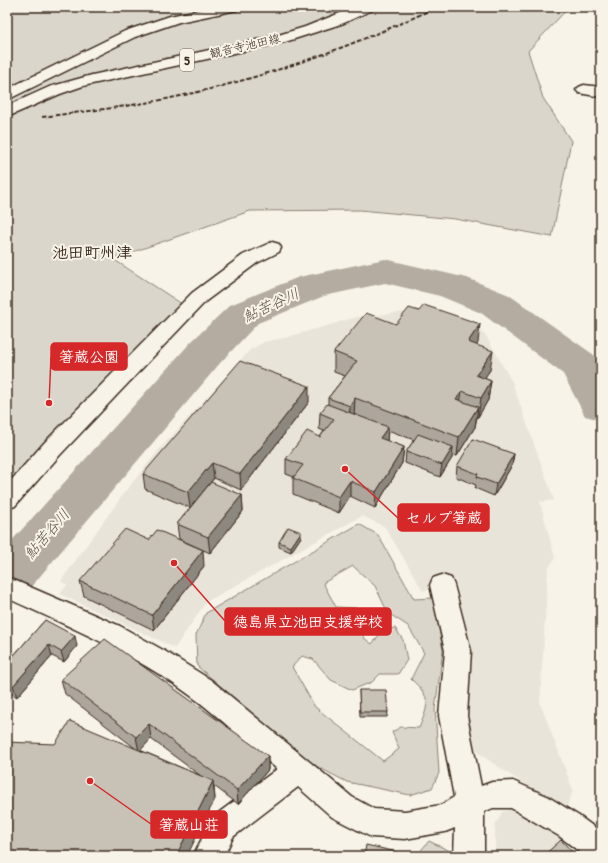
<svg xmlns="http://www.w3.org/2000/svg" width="608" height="863" font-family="'Patrick Hand','Klee One',sans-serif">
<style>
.built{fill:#e9e4d9}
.green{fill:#dbd6cb;stroke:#8b8074;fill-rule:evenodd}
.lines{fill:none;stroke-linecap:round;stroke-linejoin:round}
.river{fill:#b4aca0;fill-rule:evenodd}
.minor-casing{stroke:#3b2a1e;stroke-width:3}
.major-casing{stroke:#3b2a1e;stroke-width:3}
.minor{fill:#f7f3e8;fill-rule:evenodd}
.major{fill:#f7f3e8;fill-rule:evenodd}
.rail{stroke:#3b2a1e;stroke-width:2;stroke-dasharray:4.5 2;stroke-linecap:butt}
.wall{fill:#aca69d;stroke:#3b2a1e;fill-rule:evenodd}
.shaded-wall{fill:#8c877f;stroke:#3b2a1e}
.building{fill:#c8c1b6;stroke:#3b2a1e}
.labels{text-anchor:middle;stroke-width:4;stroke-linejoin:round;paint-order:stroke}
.far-street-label{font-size:12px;fill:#3b2a1e;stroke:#f7f3e8}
.shield{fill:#f7f3e8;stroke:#73665b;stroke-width:1}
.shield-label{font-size:13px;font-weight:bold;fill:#3b2a1e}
.water-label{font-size:15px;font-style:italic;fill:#5f5145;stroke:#f7f3e8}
.quarter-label{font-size:16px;font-weight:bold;fill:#3b2a1e;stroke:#f7f3e8}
.leader{fill:none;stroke:#d62828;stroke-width:1.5}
.callout-dot{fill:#d62828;stroke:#f7f3e8;stroke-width:1.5}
.callout{fill:#d62828;stroke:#d62828;stroke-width:1.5}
.callout-label{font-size:15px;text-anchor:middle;font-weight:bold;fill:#fff}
</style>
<rect width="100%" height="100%" fill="#f7f3e8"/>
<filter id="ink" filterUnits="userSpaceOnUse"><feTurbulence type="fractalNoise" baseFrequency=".025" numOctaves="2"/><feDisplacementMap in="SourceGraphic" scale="8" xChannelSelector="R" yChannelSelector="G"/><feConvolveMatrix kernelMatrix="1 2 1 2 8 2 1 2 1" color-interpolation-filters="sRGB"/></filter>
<g filter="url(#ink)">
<g class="built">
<path d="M426,310L473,325L486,336L512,382L554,500L540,502L555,558L548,569L540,703L573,790L566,809L518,780L474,750L460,712L472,651L455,580L423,591L385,527L362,516L206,602L175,648L60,594L67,585L61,581L124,493L158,451L250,350L264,342L288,337L357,317Z"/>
<path d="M515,808L573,843L587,856H495V826L502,812Z"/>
</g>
<g class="green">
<path d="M7,7H569L528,51L543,98L571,141L552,237L455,219L360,210L250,211L113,259L185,306L7,491Z"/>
<path d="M359,524L378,535L414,599L433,598L443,650L435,709L439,773L432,788L410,795L347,782L310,763L197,666L196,635L206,613ZM353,566L375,586L388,613L408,626L424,653L411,679C432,698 429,704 419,728L401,727L392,732L399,749L383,761L315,707L292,667L302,656L313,659L331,680L352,690L372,682L380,674H398L407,660L403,640L395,628L383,630L372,644L364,638L362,622L357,608L336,607L323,583Z"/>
<path d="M429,841L454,853V856H416Z"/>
</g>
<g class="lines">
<path class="river" d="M385,259L467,278L509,295L594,355L601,366V420L585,416L563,374L481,313L440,296L385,283L324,296L258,323L221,362L25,594L7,600V546L191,342L230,305L299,277Z"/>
<defs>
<g id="minor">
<path d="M212,7H239L237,10L179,22L135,37L7,100V89L125,31L170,16Z"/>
<path d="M584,85L601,87V97L579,93L576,90L579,87Z"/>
<path d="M272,242L279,244L281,248L279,252L257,263L206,301L60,455L15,506L7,509V485L44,443L192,293L243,255Z"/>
<path d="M442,575L451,578L454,585L471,651L467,716L481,786L492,782L513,781L547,796L579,816L601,832V856H585L559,836L511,808H493L484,812V856H454L455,828L445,832L405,839L371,837L332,817L298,787L233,837L224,856H193L213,817L277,769C248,745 221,718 191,696C135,654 70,627 7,598V577L120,626L163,650L211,680L352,797L374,809L405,811L441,805L454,797L439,716L445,651L430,585L433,578Z"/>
</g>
<path id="major" d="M355,7H374L372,10L344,23L285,42L83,86L60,94L7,117V106L49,87L92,75L275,36L305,27Z"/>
</defs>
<use href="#minor" class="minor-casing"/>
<use href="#major" class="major-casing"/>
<use href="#minor" class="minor"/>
<use href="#major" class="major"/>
<path class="rail" d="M42,117C80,112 118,108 156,101C254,82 347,49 437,7"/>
</g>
<g class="wall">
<path d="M396,324L478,343L476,345L490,370L484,378L491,381L488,400L478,417H477L475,427L457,456L452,455V458L440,477L405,463L406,452L414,440L388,430L387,441L404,447L402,463L375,508L350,496L339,513L293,494V478L294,477L286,474V459L320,437L324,431L319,429L320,413L328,404V398L345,376L334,372V352Z"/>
<path d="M309,402L241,490L214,478L193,505L242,495L243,511L210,553L179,539L177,524L190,508L145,489L143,474Z"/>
<path d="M514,454L512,465L494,496L475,488L476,485L456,477L457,466Z"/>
<path d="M301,537L291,552L279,547V542Z"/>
<path d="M204,566L154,630L84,596L80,581Z"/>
<path d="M45,620L77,646L64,662L52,656L17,697L7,691V663Z"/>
<path d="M61,679L268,756V770L238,804L214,786L215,799L55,744L135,748L65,694ZM151,739L201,776L140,750Z"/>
<path d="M359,690L388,712L387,717H360Z"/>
</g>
<g class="shaded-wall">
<path d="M480,324L478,343L465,362L468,342Z"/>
<path d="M493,351L490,370L473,395L476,375Z"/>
<path d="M491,381L488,400L478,417L481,398Z"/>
<path d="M309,386V402L241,490L240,474Z"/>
<path d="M462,391L459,411L456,399Z"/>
<path d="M355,398L354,418L349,425L350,406Z"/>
<path d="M478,407L475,427L457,456L459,437Z"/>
<path d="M388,427L387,443L380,438Z"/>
<path d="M404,447L402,463L375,508L376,492Z"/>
<path d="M453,447L452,458L440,477L442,465Z"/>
<path d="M514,454L512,465L494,496L496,484Z"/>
<path d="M212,463L214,478L190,508L188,492Z"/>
<path d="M350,481V496L339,513V497Z"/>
<path d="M242,495L243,511L210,553L208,537Z"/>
<path d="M301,532V537L291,552V547Z"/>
<path d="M203,550L204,566L154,630L152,615Z"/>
<path d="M75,636L77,646L64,662L61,652Z"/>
<path d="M49,645L52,656L17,697L13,686Z"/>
<path d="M149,724L151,739L139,752L136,737Z"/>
<path d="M268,756V770L238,804L237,790Z"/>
<path d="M213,781L215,799L187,856H176Z"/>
</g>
<g class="building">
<path d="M424,305L480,324L468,342L493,351L476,375L491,381L481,398L462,391L456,399L478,407L459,437L355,398L350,406L328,398L357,361L334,352L366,313L396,324L409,308L419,311Z"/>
<path d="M240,361L309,386L240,474L212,463L188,492L143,474Z"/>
<path d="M327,404L388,427L380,438L404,447L376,492L350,481L339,497L293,478L303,465L286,459L307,431L320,437L334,419L320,413Z"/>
<path d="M418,434L453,447L442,465L406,452Z"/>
<path d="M473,439L514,454L496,484L477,477L478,474L457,466Z"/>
<path d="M211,482L242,495L208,537L177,524Z"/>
<path d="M288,527L301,532L291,547L279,542Z"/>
<path d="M125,529L149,540L157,530L203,550L152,615L80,581Z"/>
<path d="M45,620L75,636L61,652L49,645L13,686L7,683V663Z"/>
<path d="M105,639L268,756L237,790L149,724L136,737L61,679Z"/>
<path d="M359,690H386L388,712H360Z"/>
<path d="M70,721L213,781L176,856H7V742L55,744Z"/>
<path d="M561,840L576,856H543Z"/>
<path d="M366,845L397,852L396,856H364Z"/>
<path d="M585,854L587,856H582Z"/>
</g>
</g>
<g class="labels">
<g class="far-street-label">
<text transform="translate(245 46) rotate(-13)" y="4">観音寺池田線</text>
</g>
<rect class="shield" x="180" y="49" width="14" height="22" rx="3"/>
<g class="shield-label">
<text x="187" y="65">5</text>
</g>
<g class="water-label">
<text transform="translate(271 305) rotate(-25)" y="5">鮎苦谷川</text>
<text transform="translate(47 534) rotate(-49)" y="5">鮎苦谷川</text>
</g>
<g class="quarter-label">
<text x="92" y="258">池田町州津</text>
</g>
</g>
<path class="leader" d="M49 403L51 357M345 469L398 518M174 563L225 621M90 781L151 824"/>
<g class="callout-dot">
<circle cx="49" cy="403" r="4"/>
<circle cx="345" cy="469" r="4"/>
<circle cx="174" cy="563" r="4"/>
<circle cx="90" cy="781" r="4"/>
</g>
<g class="callout">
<rect x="51" y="343" width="76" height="27" rx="4"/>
<rect x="398" y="504" width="91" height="27" rx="4"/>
<rect x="225" y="608" width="166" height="27" rx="4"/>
<rect x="151" y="811" width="76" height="27" rx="4"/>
</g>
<g class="callout-label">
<text x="89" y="362">箸蔵公園</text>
<text x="444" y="523">セルプ箸蔵</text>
<text x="308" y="627">徳島県立池田支援学校</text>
<text x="189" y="830">箸蔵山荘</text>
</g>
<rect width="608" height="863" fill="none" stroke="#f7f3e8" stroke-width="24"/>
<rect x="12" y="12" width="584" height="839" fill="none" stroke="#3b2a1e" stroke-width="1.5" filter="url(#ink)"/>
</svg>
